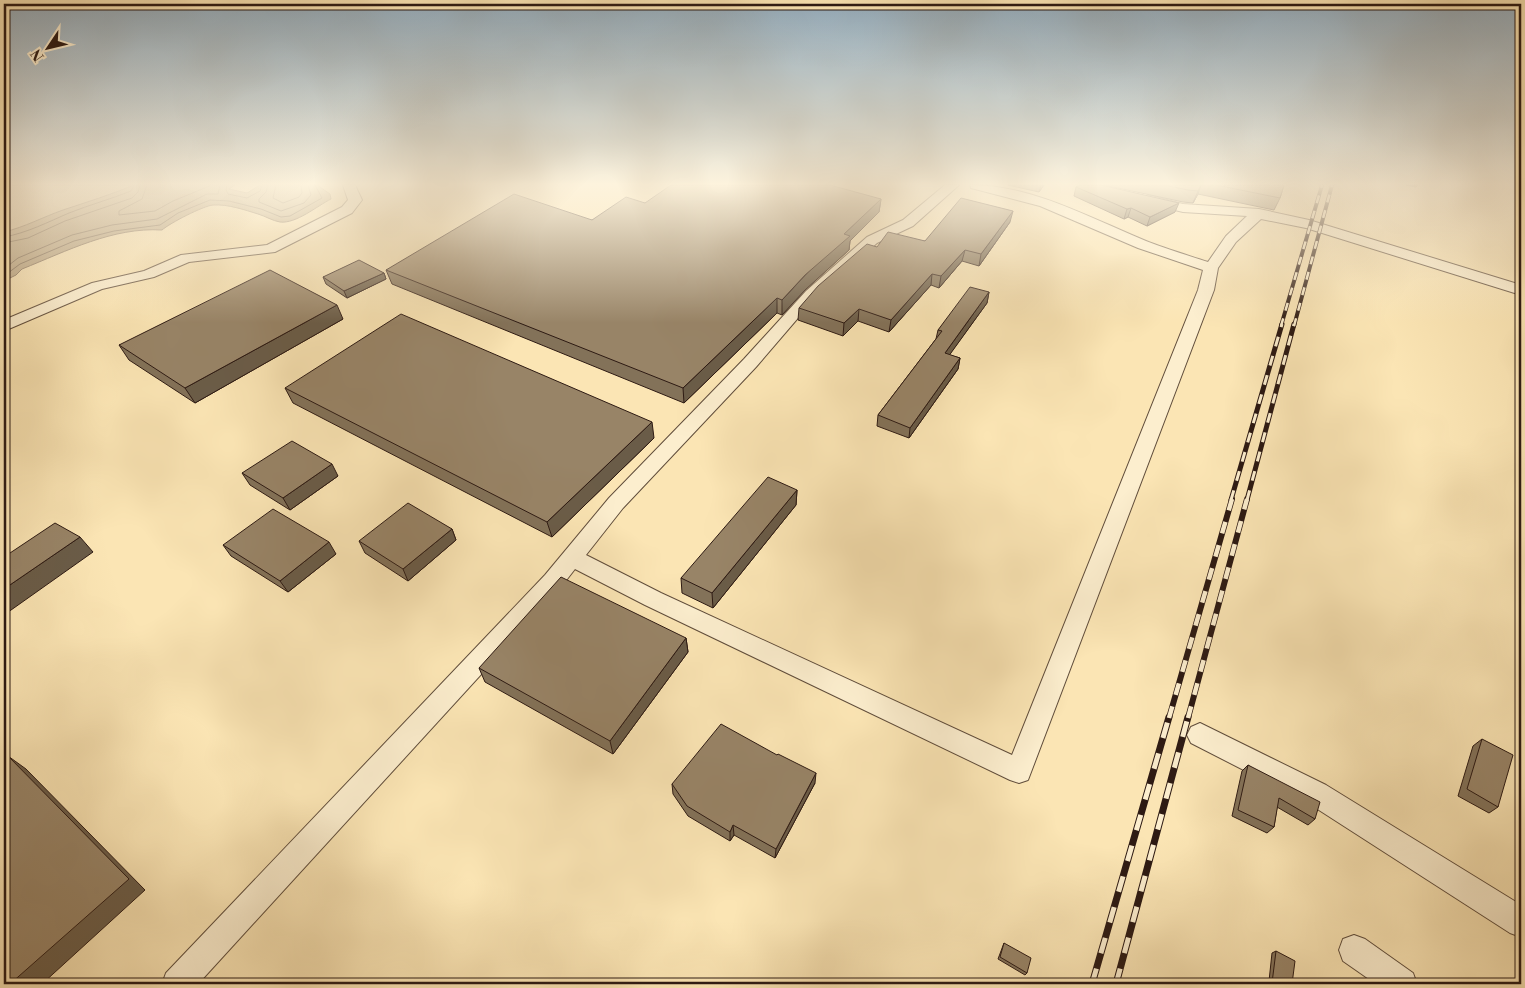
<svg xmlns="http://www.w3.org/2000/svg" width="1525" height="988" font-family="'Libre Bodoni',serif">
<style>
.green{fill:#d8c299;stroke:#826e56}
.water{fill:#b5a07d;stroke:#7f6a53}
.lines{fill:none;stroke-linecap:round;stroke-linejoin:round}
.shore{stroke:#715d48;stroke-width:1}
.minor-casing{stroke:#604d3b;stroke-width:2}
.minor{fill:#fceece;fill-rule:evenodd}
.rail-far3-casing{stroke:#2d1a13;stroke-width:4}
.rail-far2-casing{stroke:#2d1a13;stroke-width:5}
.rail-far1-casing{stroke:#2d1a13;stroke-width:6}
.rail-casing{stroke:#2d1a13;stroke-width:7}
.rail-far3{stroke:#fceece;stroke-width:2.5;stroke-dasharray:8;stroke-linecap:butt}
.rail-far2{stroke:#fceece;stroke-width:3;stroke-dasharray:10;stroke-linecap:butt}
.rail-far1{stroke:#fceece;stroke-width:4.5;stroke-dasharray:12;stroke-linecap:butt}
.rail{stroke:#fceece;stroke-width:5;stroke-dasharray:16;stroke-linecap:butt}
.wall{fill:#837259;stroke:#2d1a13}
.shaded-wall{fill:#6a5c48;stroke:#2d1a13}
.building{fill:#988467;stroke:#2d1a13}
</style>
<rect width="100%" height="100%" fill="#fbe5b4"/>
<filter id="stains"><feTurbulence type="fractalNoise" baseFrequency=".004" numOctaves="4"/><feColorMatrix values="0 0 0 0 .2 0 0 0 0 .09 0 0 0 0 .02 0 0 0 .5 -.17"/></filter>
<radialGradient id="worn" r=".72"><stop offset=".6" stop-color="#630" stop-opacity="0"/><stop offset="1" stop-color="#630" stop-opacity=".3"/></radialGradient>
<path class="green" d="M4,185H225L4,237Z"/>
<path class="water" d="M134,185H235L229,189L247,193L260,185H317L330,194L331,199C317,206 296,224 280,222C273,221 265,216 258,214C245,210 228,204 213,205C203,206 170,223 162,230C113,227 67,251 22,269L16,275L4,281V232C25,227 43,217 63,210C87,202 110,195 134,185Z"/>
<g class="lines">
<g class="shore">
<path d="M147,185L142,199L119,211V215L155,211L173,201L212,185"/>
<path d="M227,185L226,190L228,194L247,198L260,191L262,185"/>
<path d="M268,185L266,192L259,199V202L281,211L304,203L311,195L308,185"/>
<path d="M276,185L273,198L283,203L299,197L302,193L301,185"/>
<path d="M4,237C27,233 48,222 69,213C89,205 111,199 131,191L134,185"/>
<path d="M4,243L28,238L65,221L132,198L138,192L140,185"/>
<path d="M4,269L18,258L72,235L112,225L157,219L207,194H218L220,185"/>
<path d="M4,276L20,264L74,241L114,231L160,225L178,213L210,200L229,201L261,209L281,217L290,216L322,198L315,185"/>
</g>
<defs>
<g id="minor">
<path d="M343,185H355L362,200L352,213L275,252L189,262L154,277L102,289L4,331V320L92,283L144,271L181,255L267,245L342,207L348,200Z"/>
<path d="M945,185H959L913,226L877,243L816,297L756,367L623,508L586,555L661,593L1012,755L1198,290L1203,270L1138,248L1040,206L971,188L970,185C1032,185 1090,218 1146,241C1166,249 1187,255 1208,262L1226,236L1247,216L1183,212L1146,203L1144,200L1146,197L1151,196L1183,204L1259,209L1309,220L1521,285V295L1306,228L1261,219L1236,242L1218,268L1214,290L1028,780L1019,783L1010,780L645,605L575,569L561,587L198,984H162L166,973L545,575L609,498L744,359L806,291L867,237L903,220Z"/>
<path d="M1200,723L1326,785L1521,905V937L1510,933L1308,803L1191,743L1187,735L1191,727Z"/>
<path d="M1354,935L1365,939L1413,973L1417,984H1376L1343,961L1339,950L1343,939Z"/>
</g>
</defs>
<use href="#minor" class="minor-casing"/>
<use href="#minor" class="minor"/>
<defs>
<g id="rail-far3">
<path d="M1281,326L1322,185"/>
<path d="M1294,326L1332,185"/>
</g>
<g id="rail-far2">
<path d="M1231,500L1282,324"/>
<path d="M1247,500L1294,324"/>
</g>
<g id="rail-far1">
<path d="M1169,718L1232,499"/>
<path d="M1188,718L1247,499"/>
</g>
<g id="rail">
<path d="M1092,984L1169,717"/>
<path d="M1116,984L1188,717"/>
</g>
</defs>
<use href="#rail-far3" class="rail-far3-casing"/>
<use href="#rail-far2" class="rail-far2-casing"/>
<use href="#rail-far1" class="rail-far1-casing"/>
<use href="#rail" class="rail-casing"/>
<use href="#rail-far3" class="rail-far3"/>
<use href="#rail-far2" class="rail-far2"/>
<use href="#rail-far1" class="rail-far1"/>
<use href="#rail" class="rail"/>
</g>
<g class="wall">
<path d="M1008,185H1044L1039,192Z"/>
<path d="M1104,185H1284L1280,198L1274,210L1198,194L1193,203L1183,202Z"/>
<path d="M1406,185H1418L1416,187Z"/>
<path d="M1076,187L1175,212L1147,226L1128,217L1124,219L1074,196Z"/>
<path d="M881,199L879,212L850,241L849,250L805,290L782,315L777,313L684,403L392,284L386,270L592,220L645,203Z"/>
<path d="M1010,222L979,266L962,261L939,288L931,285L889,332L858,321L843,336L798,320L799,308L877,247L925,241Z"/>
<path d="M384,273L386,279L347,298L326,284L323,277Z"/>
<path d="M989,292L987,303L949,355L960,358L958,369L909,438L877,426L878,415L936,339L938,330Z"/>
<path d="M343,319L195,403L129,360L119,345Z"/>
<path d="M285,388L654,438L552,537L293,403Z"/>
<path d="M242,473L338,476L290,510L250,485Z"/>
<path d="M797,490L796,505L713,608L682,593L681,578Z"/>
<path d="M452,529L456,540L408,581L365,553L359,541Z"/>
<path d="M223,545L336,554L288,592L231,556Z"/>
<path d="M686,638L688,652L613,754L485,682L479,668Z"/>
<path d="M1482,739L1498,807L1489,813L1458,796L1473,746Z"/>
<path d="M1248,765L1315,819L1308,825L1277,807L1274,827L1267,833L1232,816L1242,771Z"/>
<path d="M815,783L775,858L734,835L730,841L688,816L673,794L672,784Z"/>
<path d="M1004,943L1027,973L1025,975L998,959Z"/>
<path d="M1276,951L1292,984H1261L1262,981L1265,979L1269,981L1272,953Z"/>
</g>
<g class="shaded-wall">
<path d="M1041,185H1044L1039,192Z"/>
<path d="M1201,185L1198,194L1193,203L1198,191Z"/>
<path d="M881,199L879,212L850,241L849,250L805,290L782,315V300L844,234Z"/>
<path d="M1179,203L1175,212L1147,226L1150,217Z"/>
<path d="M1131,208L1128,217L1124,219L1127,209Z"/>
<path d="M1013,211L1010,222L979,266L981,254Z"/>
<path d="M965,250L962,261L939,288L941,276Z"/>
<path d="M384,273L386,279L347,298L344,291Z"/>
<path d="M932,274L931,285L889,332L891,320Z"/>
<path d="M989,292L987,303L943,364L945,353Z"/>
<path d="M777,298V313L684,403L683,388Z"/>
<path d="M337,305L343,319L195,403L185,388Z"/>
<path d="M859,309L858,321L843,336L844,323Z"/>
<path d="M960,358L958,369L909,438L910,428Z"/>
<path d="M652,422L654,438L552,537L547,522Z"/>
<path d="M332,464L338,476L290,510L283,498Z"/>
<path d="M797,490L796,505L713,608L712,593Z"/>
<path d="M452,529L456,540L408,581L403,569Z"/>
<path d="M80,537L93,552L4,615V589Z"/>
<path d="M329,542L336,554L288,592L280,581Z"/>
<path d="M686,638L688,652L613,754L610,741Z"/>
<path d="M4,744L7,747L4,749Z"/>
<path d="M8,756L26,769L145,890L42,984H10Z"/>
<path d="M816,773L815,783L775,858L776,849Z"/>
<path d="M733,825L734,835L730,841V832Z"/>
</g>
<g class="building">
<path d="M671,185H830L881,199L844,234L850,236L805,275L782,300L777,298L683,388L386,270L514,194L592,220L626,197L645,203Z"/>
<path d="M1080,185H1101L1179,203L1150,217L1131,208L1127,209L1076,187Z"/>
<path d="M1164,185H1201L1198,191L1188,190Z"/>
<path d="M1216,185H1284L1280,198Z"/>
<path d="M961,198L1013,211L981,254L965,250L941,276L932,274L891,320L859,309L844,323L799,308L818,286L867,244L877,247L888,232L925,241Z"/>
<path d="M359,260L384,273L344,291L323,277Z"/>
<path d="M270,270L337,305L185,388L119,345Z"/>
<path d="M970,287L989,292L945,353L960,358L910,428L878,415L942,331L938,330Z"/>
<path d="M401,314L652,422L547,522L285,388Z"/>
<path d="M292,441L332,464L283,498L242,473Z"/>
<path d="M768,477L797,490L712,593L681,578Z"/>
<path d="M408,503L452,529L403,569L359,541Z"/>
<path d="M273,509L329,542L280,581L223,545Z"/>
<path d="M55,523L80,537L4,589V557Z"/>
<path d="M561,577L686,638L610,741L479,668Z"/>
<path d="M721,724L777,755L778,754L816,773L776,849L733,825L730,832L687,806L672,784Z"/>
<path d="M1482,739L1513,755L1498,807L1467,789Z"/>
<path d="M8,756L129,879L10,984H4V759Z"/>
<path d="M1248,765L1320,802L1315,819L1279,798L1274,827L1238,810Z"/>
<path d="M1004,943L1031,958L1027,973L1000,957Z"/>
<path d="M1276,951L1295,961L1292,984H1264L1265,979L1272,983Z"/>
</g>
<linearGradient id="sky" x2="0" y2="1"><stop stop-color="#93acbd"/><stop offset="0.57" stop-color="#fdf3dd"/><stop offset="1" stop-color="#fdf3dd" stop-opacity="0"/></linearGradient>
<rect width="1525" height="323" fill="url(#sky)"/>
<rect width="1525" height="988" fill="none" stroke="#fbe5b4" stroke-width="20"/>
<rect x="5" y="5" width="1515" height="978" fill="none" stroke="#2d1a13" stroke-width="2.5"/>
<rect x="10" y="10" width="1505" height="968" fill="none" stroke="#2d1a13"/>
<g transform="translate(48 48) rotate(235)" stroke="#fceece" stroke-width="4" paint-order="stroke">
<path d="M0-4L9 19L0 12L-9 19Z" fill="#2d1a13"/>
<text y="-8" font-size="14" font-weight="bold" text-anchor="middle" fill="#2d1a13">N</text>
</g>
<rect width="100%" height="100%" filter="url(#stains)"/>
<rect width="100%" height="100%" fill="url(#worn)"/>
</svg>
